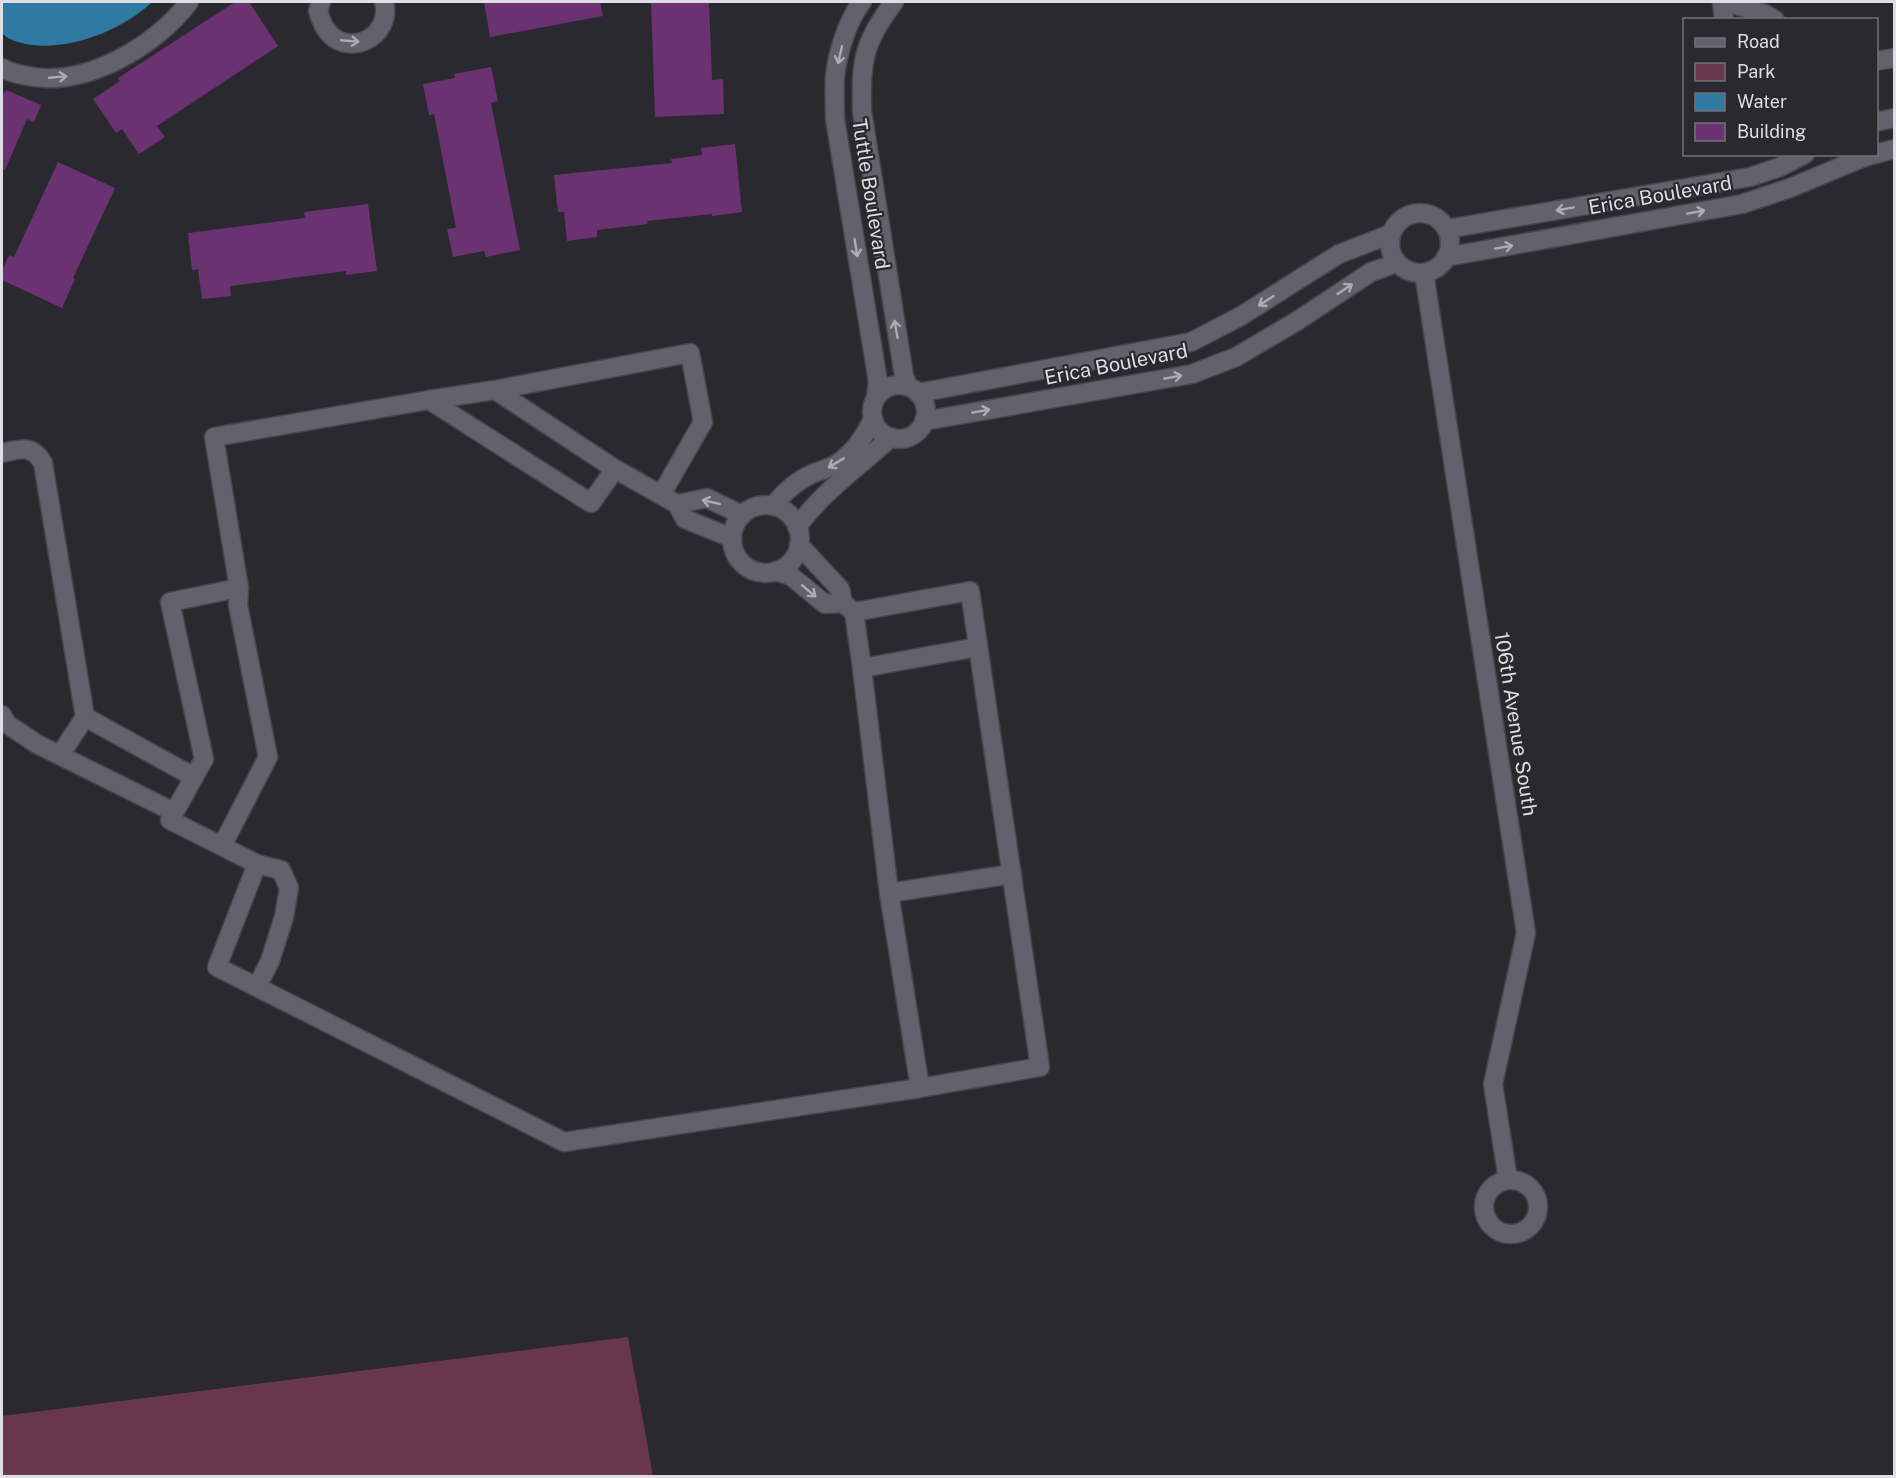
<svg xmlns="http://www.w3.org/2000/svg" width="1896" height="1478" font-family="'Public Sans',sans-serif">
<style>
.green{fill:#68374e}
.water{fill:#2e7aa3}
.building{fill:#6b3272}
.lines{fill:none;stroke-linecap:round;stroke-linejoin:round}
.minor-casing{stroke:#48464d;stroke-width:21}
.minor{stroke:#63616b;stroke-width:18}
.oneway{stroke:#adacb4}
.labels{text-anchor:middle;stroke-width:4.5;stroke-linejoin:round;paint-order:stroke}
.street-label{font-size:20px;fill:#dfdee4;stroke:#2a2930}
</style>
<rect width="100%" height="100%" fill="#2a2930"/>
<path class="green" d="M628,1337L653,1476H2V1416Z"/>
<path class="water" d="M2,2H152C121,32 60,55 18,42C11,40 7,38 2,33Z"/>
<g class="building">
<path d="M235,2H249L278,46L157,126L165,137L139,154L122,129L116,133L93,99L120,81L118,78Z"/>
<path d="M484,2H600L603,16L490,37Z"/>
<path d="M651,2H709L712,80L723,79L724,114L655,117Z"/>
<path d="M491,67L498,101L491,103L520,250L486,257L484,251L453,257L447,229L456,228L434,114L429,115L423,84L455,78L454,74Z"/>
<path d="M6,90L41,105L34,122L27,119L5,170L2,169V94H3Z"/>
<path d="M735,144L742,212L712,216V214L647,221L648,224L597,230V237L567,241L564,212H558L554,175L672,163L671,159L702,155L701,148Z"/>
<path d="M58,162L115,188L73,278L75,279L62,308L2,280V271L9,255L14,257Z"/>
<path d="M368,204L377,271L346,275V271L230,286L231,296L202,299L198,269L192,270L188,233L305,218L304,212Z"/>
</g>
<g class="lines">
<defs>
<g id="minor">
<path d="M321,2L318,11C320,17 322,23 325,28C345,60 393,38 384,2"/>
<path d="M862,2C848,19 837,54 835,77C834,91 835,105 835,119L878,382L876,397"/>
<path d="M894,2C863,43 861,60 862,111L904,376L908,386"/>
<path d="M1722,2L1724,20"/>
<path d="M1727,2L1765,14L1775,20"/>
<path d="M1876,61L1894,58"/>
<path d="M2,68C10,73 18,74 28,76C85,88 156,46 189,2"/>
<path d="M1876,122L1894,118"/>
<path d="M1876,154L1894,149"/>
<circle cx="1420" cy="243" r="30"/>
<path d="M1447,229L1750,177L1780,167L1805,154"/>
<path d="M1446,257L1742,204L1790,188L1862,158L1875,154"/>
<path d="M1424,273L1526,933L1493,1084L1508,1180"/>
<circle cx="899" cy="412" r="27"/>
<path d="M495,390L690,353L703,422L661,495"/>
<path d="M918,393L1191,342L1241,316L1339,254L1391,234"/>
<path d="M429,400L214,437L239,588L170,602L204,759L170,820L257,864L217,967L564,1142L920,1088L1040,1067L970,591L854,612L862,668L889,893L920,1088"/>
<path d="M924,421L1192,374L1236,357L1297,321L1371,272L1397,263"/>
<path d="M2,453C20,449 32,444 43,463L85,717L194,777"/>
<path d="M615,469L591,503L429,400L495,390L615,469L677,504L685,519L732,538"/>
<path d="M677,504L707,498L742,515"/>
<circle cx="766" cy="539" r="34"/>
<path d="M773,506C784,492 796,481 812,474C821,470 831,468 838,463C855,451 864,437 873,419"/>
<path d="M797,527C823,491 859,467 891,437"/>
<path d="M799,545L840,589L843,603L854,612"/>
<path d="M776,571L791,576L825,604L843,603"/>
<path d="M862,668L978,647"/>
<path d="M2,715L7,724L37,744L174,812"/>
<path d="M60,755L85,717"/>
<path d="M222,846L268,757L238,605L239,588"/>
<path d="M889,893L1012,874"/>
<path d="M257,987L270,961L284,917L289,888L281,870L257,864"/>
<circle cx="1511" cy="1207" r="27"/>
</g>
</defs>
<use href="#minor" class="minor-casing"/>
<use href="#minor" class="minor"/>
</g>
<defs><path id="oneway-shaft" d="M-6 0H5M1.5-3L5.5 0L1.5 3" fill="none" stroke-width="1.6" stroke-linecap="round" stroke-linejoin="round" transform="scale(1.5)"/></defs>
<g class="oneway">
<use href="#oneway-shaft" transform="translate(350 41) rotate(5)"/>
<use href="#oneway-shaft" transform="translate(840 55) rotate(103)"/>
<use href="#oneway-shaft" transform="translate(58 77) rotate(-5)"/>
<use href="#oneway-shaft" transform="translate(1565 209) rotate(170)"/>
<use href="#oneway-shaft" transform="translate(1696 212) rotate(-10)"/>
<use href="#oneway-shaft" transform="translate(1504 247) rotate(-10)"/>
<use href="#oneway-shaft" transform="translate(856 248) rotate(81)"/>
<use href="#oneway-shaft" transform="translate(1345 289) rotate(-34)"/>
<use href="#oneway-shaft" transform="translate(1266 301) rotate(147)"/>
<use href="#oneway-shaft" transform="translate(896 329) rotate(-100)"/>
<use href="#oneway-shaft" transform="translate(1173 377) rotate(-10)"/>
<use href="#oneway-shaft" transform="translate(981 411) rotate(-10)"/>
<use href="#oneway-shaft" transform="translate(836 463) rotate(149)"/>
<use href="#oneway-shaft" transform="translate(711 502) rotate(-167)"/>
<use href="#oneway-shaft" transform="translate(809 591) rotate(40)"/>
</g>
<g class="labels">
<g class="street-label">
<text transform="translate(871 194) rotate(81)" y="7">Tuttle Boulevard</text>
<text transform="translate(1660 195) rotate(-10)" y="7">Erica Boulevard</text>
<text transform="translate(1116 364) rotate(-11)" y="7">Erica Boulevard</text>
<text transform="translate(1516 724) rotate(81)" y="7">106th Avenue South</text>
</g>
</g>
<rect width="1896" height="1478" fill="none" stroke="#dfdee4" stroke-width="6"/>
<rect x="1683" y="18" width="195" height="138" fill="#2a2930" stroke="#727178" stroke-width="1.5"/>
<rect x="1695" y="38" width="30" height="9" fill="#63616b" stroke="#727178" stroke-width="1.5"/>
<text x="1737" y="48" font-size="18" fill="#dfdee4">Road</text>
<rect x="1695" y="63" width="30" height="18" fill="#68374e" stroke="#727178" stroke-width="1.5"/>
<text x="1737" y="78" font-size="18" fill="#dfdee4">Park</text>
<rect x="1695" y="93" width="30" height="18" fill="#2e7aa3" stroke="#727178" stroke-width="1.5"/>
<text x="1737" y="108" font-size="18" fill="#dfdee4">Water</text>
<rect x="1695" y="123" width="30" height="18" fill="#6b3272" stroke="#727178" stroke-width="1.5"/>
<text x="1737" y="138" font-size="18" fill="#dfdee4">Building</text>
</svg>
